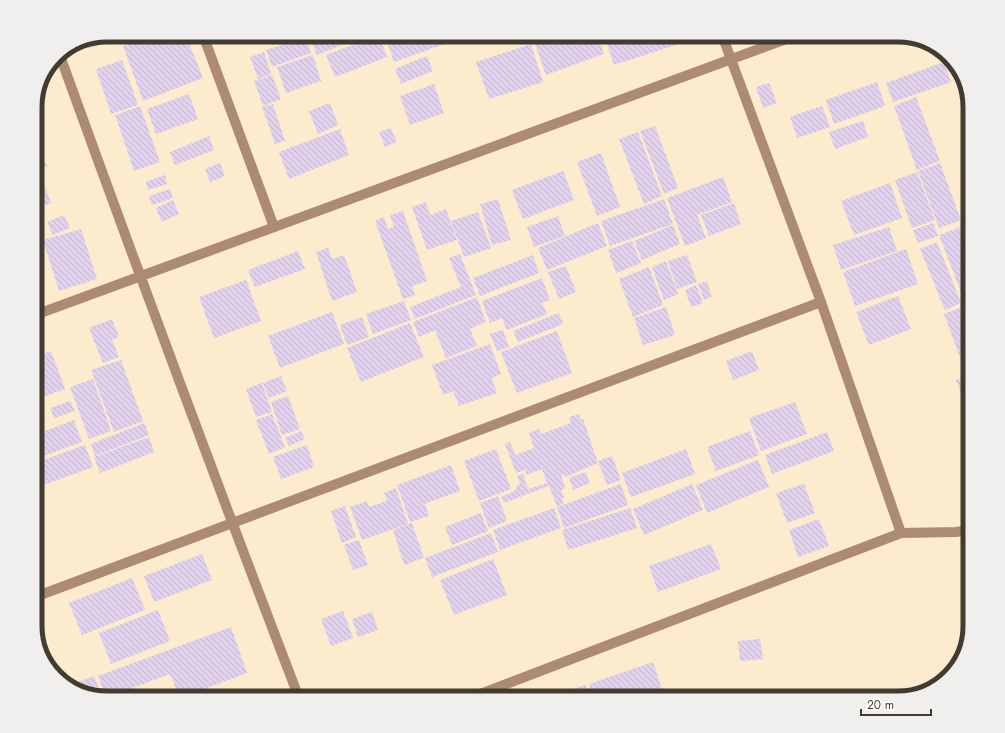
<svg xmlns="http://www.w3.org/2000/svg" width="1005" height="733" font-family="Jost,sans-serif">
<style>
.building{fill:url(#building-back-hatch)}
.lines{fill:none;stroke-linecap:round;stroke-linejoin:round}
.minor{stroke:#ad8b73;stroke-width:10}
.rim{fill:none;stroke:#423b30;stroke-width:5}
</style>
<defs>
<pattern id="building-back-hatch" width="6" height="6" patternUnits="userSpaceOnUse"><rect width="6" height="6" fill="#e1d1ed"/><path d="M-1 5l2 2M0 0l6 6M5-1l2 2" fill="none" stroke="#c2b4cc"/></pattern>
</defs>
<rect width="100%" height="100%" fill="#fdebce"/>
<g class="building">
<path d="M107,35H116L117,38L88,49L85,43Z"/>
<path d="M152,35H186L203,78L143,101L123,46Z"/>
<path d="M284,35H298L285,40Z"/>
<path d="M309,35H366L317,55Z"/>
<path d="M379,35L387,57L335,77L326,55Z"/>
<path d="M385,35H455L456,40L394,62Z"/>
<path d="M459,35H472L461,39Z"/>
<path d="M518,35H532L534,41L522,45Z"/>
<path d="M534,35H546L547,38L536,42Z"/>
<path d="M561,35H597L604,54L546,75L535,44Z"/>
<path d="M604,35H676L679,44L614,65Z"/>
<path d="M306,37L311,53L272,67L266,50Z"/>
<path d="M531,44L543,82L489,99L476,62Z"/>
<path d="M264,52L271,74L258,79L250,57Z"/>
<path d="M313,55L321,81L286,93L277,67Z"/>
<path d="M427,56L433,71L401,84L395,69Z"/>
<path d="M122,60L138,105L111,114L96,69Z"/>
<path d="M944,62L951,82L893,102L886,83Z"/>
<path d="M272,75L281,99L263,106L254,81Z"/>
<path d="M877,82L885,106L834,124L826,100Z"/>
<path d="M769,83L777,103L763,108L756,87Z"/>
<path d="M434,84L444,113L410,125L400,96Z"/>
<path d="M189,94L198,119L156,134L147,109Z"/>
<path d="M916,97L940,161L917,170L894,106Z"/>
<path d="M330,103L338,125L318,134L309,111Z"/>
<path d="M273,104L285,141L275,144L262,107Z"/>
<path d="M140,106L160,162L134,171L115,115Z"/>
<path d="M822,106L830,127L797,138L790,117Z"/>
<path d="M35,117L42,134L35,137Z"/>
<path d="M863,121L868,137L835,149L829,132Z"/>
<path d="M655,126L678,188L664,194L640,131Z"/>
<path d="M391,128L397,142L385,147L379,132Z"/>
<path d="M340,129L349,155L289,179L279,152Z"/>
<path d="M638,132L662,196L644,204L619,139Z"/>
<path d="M209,136L214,150L175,165L170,152Z"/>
<path d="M37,142L47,166L35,171V143Z"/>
<path d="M601,153L620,207L597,216L577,162Z"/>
<path d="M220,163L225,176L210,182L205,169Z"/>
<path d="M940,163L961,220L939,228L918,171Z"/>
<path d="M563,171L574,200L523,219L512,190Z"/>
<path d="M917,172L935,220L912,228L895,180Z"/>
<path d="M165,175L167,184L148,190L146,182Z"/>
<path d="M723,177L732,202L697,215L706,238L685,246L667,198Z"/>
<path d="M890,183L902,218L854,235L841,201Z"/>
<path d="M44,184L51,203L35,209V187Z"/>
<path d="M170,189L173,198L152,205L149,196Z"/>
<path d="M498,199L511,240L492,245L480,204Z"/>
<path d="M664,199L673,224L610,246L601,221Z"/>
<path d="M173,200L179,214L162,222L156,208Z"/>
<path d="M426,202L430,215L446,209L457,240L427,250L412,207Z"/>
<path d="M734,203L741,224L709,236L701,215Z"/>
<path d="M403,211L427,281L412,286L415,295L403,299L375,221L384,217L388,229L394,227L390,215Z"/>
<path d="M478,212L491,248L464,257L451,221Z"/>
<path d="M64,215L70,228L53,235L47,222Z"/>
<path d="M558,216L565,236L534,247L527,227Z"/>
<path d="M598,223L607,246L547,270L538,248Z"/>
<path d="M933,223L938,236L918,243L913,230Z"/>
<path d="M673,225L680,244L642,260L634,241Z"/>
<path d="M964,226L970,242V298L964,300L939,235Z"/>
<path d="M889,227L897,251L841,270L833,245Z"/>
<path d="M81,229L97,279L59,291L43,240Z"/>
<path d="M632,241L641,263L616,273L608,250Z"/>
<path d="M937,242L961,303L945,310L920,249Z"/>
<path d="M328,248L332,259L344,255L357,292L332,301L316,252Z"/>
<path d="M906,249L918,284L855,306L843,272Z"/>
<path d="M298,251L305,269L255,287L248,270Z"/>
<path d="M460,254L476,295L415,319L410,307L461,287L449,258Z"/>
<path d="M533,255L539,273L480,296L473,278Z"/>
<path d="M687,255L697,282L677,289L668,261Z"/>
<path d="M666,261L678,294L664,300L652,267Z"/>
<path d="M566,266L576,292L559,299L548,272Z"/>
<path d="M649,267L663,305L633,317L619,279Z"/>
<path d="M542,278L550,300L542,303L547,314L507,330L502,318L490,323L482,301Z"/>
<path d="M246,280L261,321L214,338L199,297Z"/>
<path d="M707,281L712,297L704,300L698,284Z"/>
<path d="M696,285L703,303L691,307L685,290Z"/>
<path d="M898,296L911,329L869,345L856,312Z"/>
<path d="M477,297L486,322L470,329L477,346L446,358L435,330L419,337L413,322Z"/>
<path d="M404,301L411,320L373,334L366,314Z"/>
<path d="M967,305L970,314V372L966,374L944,314Z"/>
<path d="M666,307L675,335L643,345L634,318Z"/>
<path d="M332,312L344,344L280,368L268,336Z"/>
<path d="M559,313L563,324L518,342L513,331Z"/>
<path d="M362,317L369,337L347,345L340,325Z"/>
<path d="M112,319L119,337L112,340L119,357L103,363L89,328Z"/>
<path d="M410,323L424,357L361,382L347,348Z"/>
<path d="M503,330L509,347L497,351L490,334Z"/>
<path d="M557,331L572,373L517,393L501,352Z"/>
<path d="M490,344L501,374L492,378L497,393L459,406L453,391L443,395L432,365Z"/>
<path d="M51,351L65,389L35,400V357Z"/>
<path d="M752,351L759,370L733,380L726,361Z"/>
<path d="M121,360L143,421L114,432L91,370Z"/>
<path d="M970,375V417L956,380Z"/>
<path d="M281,376L287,391L269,398L263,383Z"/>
<path d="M93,379L111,431L89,439L70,387Z"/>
<path d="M262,383L272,412L256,417L246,389Z"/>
<path d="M288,396L300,429L282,435L271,402Z"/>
<path d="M70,401L75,411L54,418L50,408Z"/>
<path d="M795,402L807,434L761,451L749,418Z"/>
<path d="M41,412L46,422L35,427V415Z"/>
<path d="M272,414L285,447L269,454L256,420Z"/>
<path d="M579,414L580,419H583L598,463L565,477L564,474L561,475L565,488L561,490L564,498L562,499L563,504L557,506L549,486L504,503L501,497L513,492L520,483L517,476L523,474L528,489L547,483L542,469L527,475L525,470L516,473L505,444L510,442L515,455L534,448L529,433L539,429L541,434L571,423L569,417Z"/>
<path d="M74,420L82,442L35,459V435Z"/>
<path d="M144,423L149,435L95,456L91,444Z"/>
<path d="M301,431L305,439L289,446L285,438Z"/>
<path d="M750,431L759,455L716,471L707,447Z"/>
<path d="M827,432L834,451L772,474L765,455Z"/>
<path d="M149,437L154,452L100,473L94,457Z"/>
<path d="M85,445L93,467L35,488V463Z"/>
<path d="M307,445L314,467L281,479L273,457Z"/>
<path d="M496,449L511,489L479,501L464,461Z"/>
<path d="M686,449L695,474L631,497L622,473Z"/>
<path d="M612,456L621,480L607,485L598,461Z"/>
<path d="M758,460L769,487L707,513L696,485Z"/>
<path d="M451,465L460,491L418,506L425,504L429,516L410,522L397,485Z"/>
<path d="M586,472L590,483L573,490L569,478Z"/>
<path d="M621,484L628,505L564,528L557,507Z"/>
<path d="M692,484L703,510L644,535L633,509Z"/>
<path d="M804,484L815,513L787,523L776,493Z"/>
<path d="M396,488L408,524L362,540L350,507L367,501L369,507L387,501L384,493Z"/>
<path d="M498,496L507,521L489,528L480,503Z"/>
<path d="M345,506L356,537L342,543L331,511Z"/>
<path d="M554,508L561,528L500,550L493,530Z"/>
<path d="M630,508L637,528L568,550L562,530Z"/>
<path d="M481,513L488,531L452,545L445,527Z"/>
<path d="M819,519L829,546L798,557L789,530Z"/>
<path d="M412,523L424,558L404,565L393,530Z"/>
<path d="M491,533L498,552L432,577L425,558Z"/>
<path d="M359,540L368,565L353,570L344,545Z"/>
<path d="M711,544L721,569L658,592L649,566Z"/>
<path d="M202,554L212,580L154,602L144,576Z"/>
<path d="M493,559L507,595L454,615L440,580Z"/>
<path d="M132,578L145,610L82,635L69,603Z"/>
<path d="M158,610L170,641L111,664L99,633Z"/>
<path d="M343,611L353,638L331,646L321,619Z"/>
<path d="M372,612L378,630L358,637L352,619Z"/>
<path d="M231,627L247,673L180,698L170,674L127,690L131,698H106L98,676Z"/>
<path d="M760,639L763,659L740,661L738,641Z"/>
<path d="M653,662L665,698H594L589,684Z"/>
<path d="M94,676L102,695L100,696L69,685Z"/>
<path d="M585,685L590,698H555L554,696Z"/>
</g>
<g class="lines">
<g class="minor">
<path d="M203,35L274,227"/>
<path d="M722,35L821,302L901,533L956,532L970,530"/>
<path d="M59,53C137,269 217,484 299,698"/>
<path d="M35,315L797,35"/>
<path d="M35,597L821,302"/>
<path d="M470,698L901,533"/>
</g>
</g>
<path d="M0 0H1005V733H0ZM107 42H898A65 65 0 0 1 963 107V626A65 65 0 0 1 898 691H107A65 65 0 0 1 42 626V107A65 65 0 0 1 107 42Z" fill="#f0efee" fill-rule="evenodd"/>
<path class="rim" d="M107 42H898A65 65 0 0 1 963 107V626A65 65 0 0 1 898 691H107A65 65 0 0 1 42 626V107A65 65 0 0 1 107 42Z"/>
<path d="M861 709v6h70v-6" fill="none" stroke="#423b30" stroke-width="2"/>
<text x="867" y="709" font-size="12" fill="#423b30" stroke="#ffffff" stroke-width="3" paint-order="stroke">20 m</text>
</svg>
